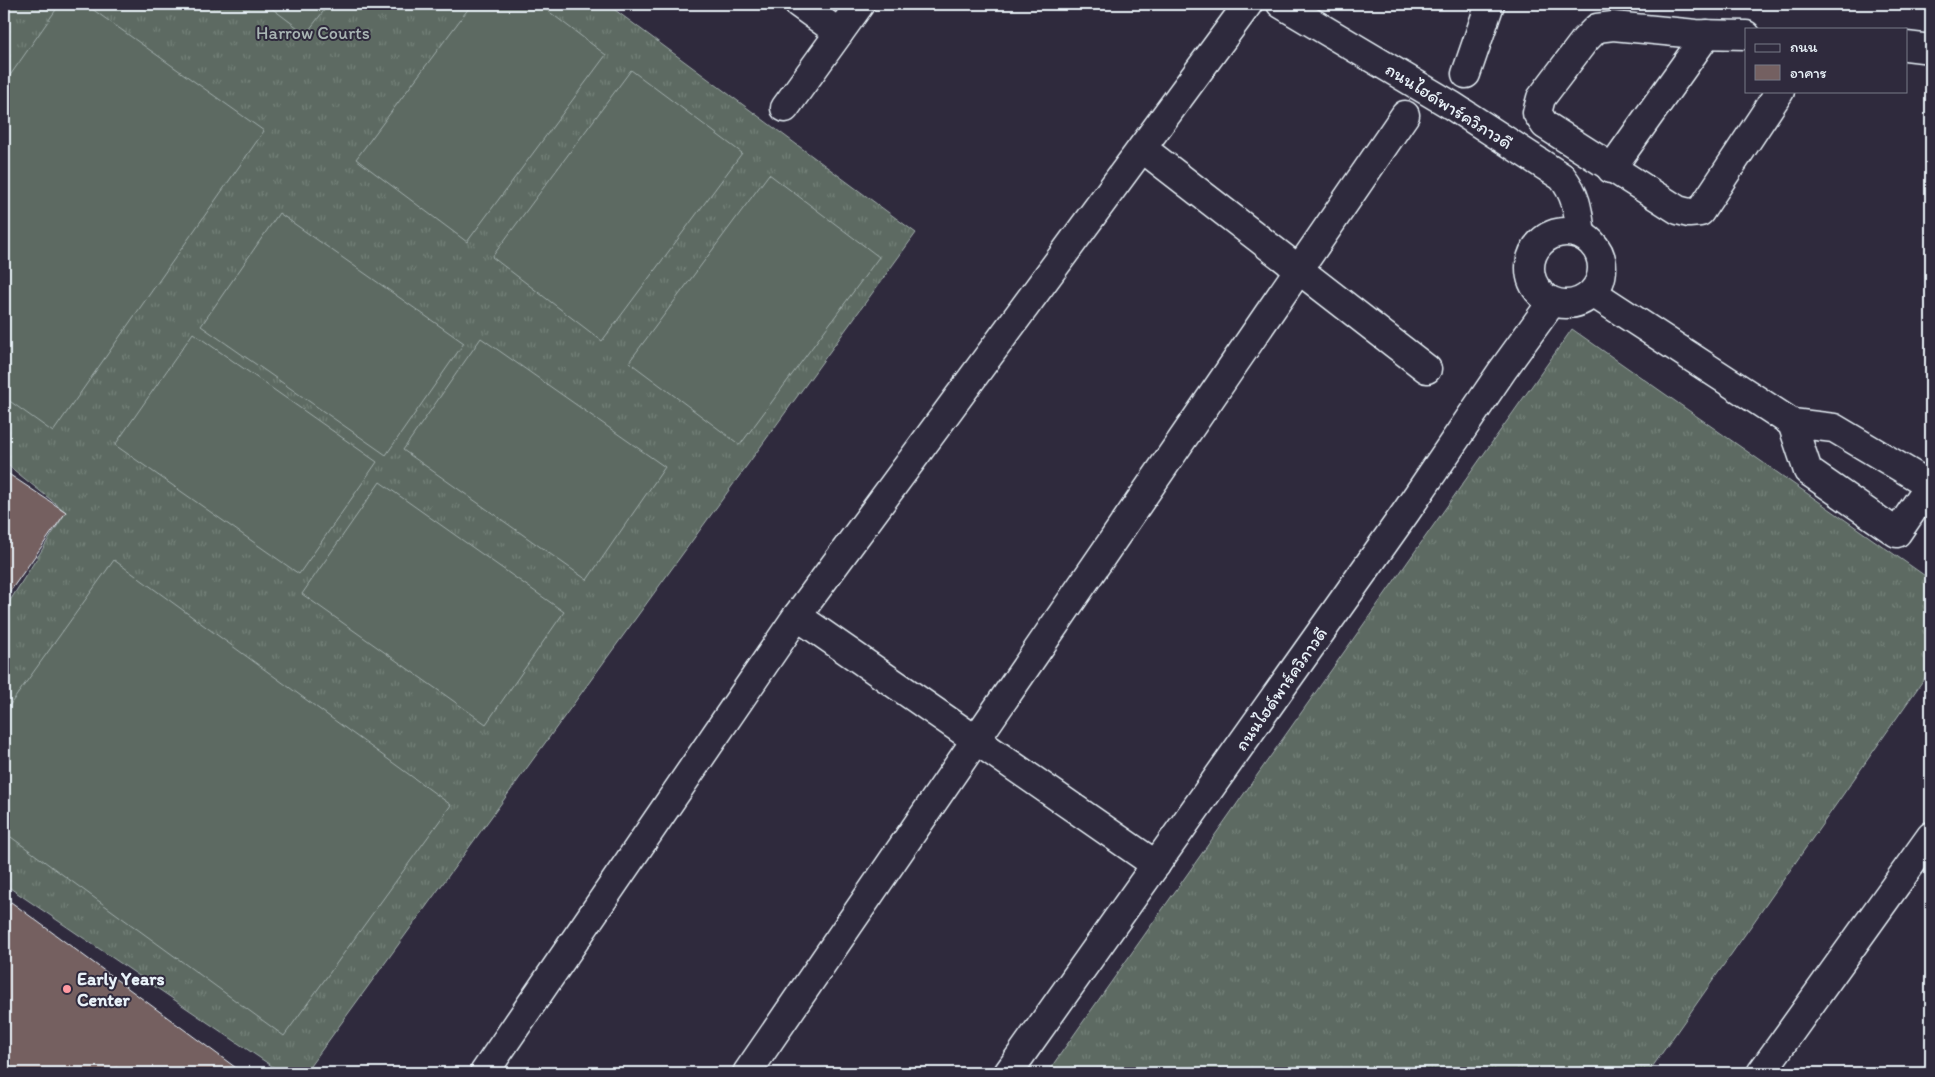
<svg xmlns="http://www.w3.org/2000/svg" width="1935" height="1077" font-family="Itim,'Playpen Sans Thai',sans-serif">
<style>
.grass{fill:url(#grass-tufts);stroke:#a2aead}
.garden{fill:#5d6b62;stroke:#a2aead}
.building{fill:#746061;stroke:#e8f1f8}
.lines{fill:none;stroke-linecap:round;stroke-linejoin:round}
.minor-casing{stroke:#e8f1f8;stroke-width:31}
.minor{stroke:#2f2a3d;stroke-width:28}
.poi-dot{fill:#ff9aa2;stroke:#2f2a3d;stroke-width:2}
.labels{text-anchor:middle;stroke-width:4;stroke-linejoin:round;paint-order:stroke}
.park-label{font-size:18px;fill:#a9b5b4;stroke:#2f2a3d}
.street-label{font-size:18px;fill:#e8f1f8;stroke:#2f2a3d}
.poi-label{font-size:18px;font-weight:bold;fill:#e8f1f8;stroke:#2f2a3d;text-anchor:start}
</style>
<defs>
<pattern id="grass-tufts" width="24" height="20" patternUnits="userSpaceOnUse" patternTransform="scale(1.25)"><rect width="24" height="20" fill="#5d6b62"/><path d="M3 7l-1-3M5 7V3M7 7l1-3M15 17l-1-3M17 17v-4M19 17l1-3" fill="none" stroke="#748179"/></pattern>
</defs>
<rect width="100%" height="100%" fill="#2f2a3d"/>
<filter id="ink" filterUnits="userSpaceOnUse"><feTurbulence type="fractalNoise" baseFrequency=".02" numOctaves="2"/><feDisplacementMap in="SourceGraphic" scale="10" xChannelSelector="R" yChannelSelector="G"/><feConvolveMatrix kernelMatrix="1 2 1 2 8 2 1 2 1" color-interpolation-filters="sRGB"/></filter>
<g filter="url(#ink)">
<g class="grass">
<path d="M4,4H607L916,233L305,1073H282L4,884V610L66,512L4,462Z"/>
<path d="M1572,329L1931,580V669L1648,1073H1047Z"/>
</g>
<g class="garden">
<path d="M60,4H85L264,131L53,432L4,397V84Z"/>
<path d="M266,4H329L306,34Z"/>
<path d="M472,4H539L606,55L467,242L356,159Z"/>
<path d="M631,70L742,153L602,341L492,257Z"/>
<path d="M769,174L879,257L740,445L629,362Z"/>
<path d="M279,213L464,343L386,455L201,326Z"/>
<path d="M193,333L377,462L299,574L115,445Z"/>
<path d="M481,338L665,467L587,580L403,450Z"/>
<path d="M380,482L564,612L486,724L302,594Z"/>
<path d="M114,560L451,805L284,1036L4,832V713Z"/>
</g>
<g class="building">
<path d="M4,471L66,512L4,600Z"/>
<path d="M11,902L243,1073H125L116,1067L111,1073H4V912Z"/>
</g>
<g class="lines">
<defs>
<g id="minor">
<path d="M799,4L839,33"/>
<path d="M1281,4L1451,105L1562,177C1577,196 1578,211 1581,234"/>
<path d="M1746,35L1696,34L1613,26L1597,28L1585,40L1541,98L1537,113L1545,125L1678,210L1689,213L1700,212L1780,91"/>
<path d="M1906,46L1931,49"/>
<path d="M1466,74L1490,4"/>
<path d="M785,108L860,4"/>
<path d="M1142,148L1427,369"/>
<path d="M1611,169L1707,34"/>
<circle cx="1566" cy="268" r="36"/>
<path d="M1593,293L1792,423L1834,428L1930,485"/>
<path d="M1792,423L1808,471L1897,533L1931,483"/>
<path d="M797,616L1156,865"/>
<path d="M484,1073L797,616L1248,4"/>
<path d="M747,1073L1405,115"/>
<path d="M1008,1073L1406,512L1502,371L1552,302"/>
<path d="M1761,1073L1931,836"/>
</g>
</defs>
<use href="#minor" class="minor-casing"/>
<use href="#minor" class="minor"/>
</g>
</g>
<circle class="poi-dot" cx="67" cy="989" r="5"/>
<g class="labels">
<g class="park-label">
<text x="313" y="39">Harrow Courts</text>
</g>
<g class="street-label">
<text transform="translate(1449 106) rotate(32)" y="6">ถนนไฮด์พาร์ควิภาวดี</text>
<text transform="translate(1281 689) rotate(-55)" y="6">ถนนไฮด์พาร์ควิภาวดี</text>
</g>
<g class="poi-label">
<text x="77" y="985">Early Years<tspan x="77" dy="21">Center</tspan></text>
</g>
</g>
<rect width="1935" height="1077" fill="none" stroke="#2f2a3d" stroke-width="20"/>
<rect x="10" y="10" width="1915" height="1057" fill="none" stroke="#e8f1f8" stroke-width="2" filter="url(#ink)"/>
<rect x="1745" y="28" width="162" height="65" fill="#2f2a3d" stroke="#797a88"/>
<rect x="1755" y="44" width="25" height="8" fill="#2f2a3d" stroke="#797a88"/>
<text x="1790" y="52" font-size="15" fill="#e8f1f8">ถนน</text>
<rect x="1755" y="65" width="25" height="15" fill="#746061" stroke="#797a88"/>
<text x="1790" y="78" font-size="15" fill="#e8f1f8">อาคาร</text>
</svg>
